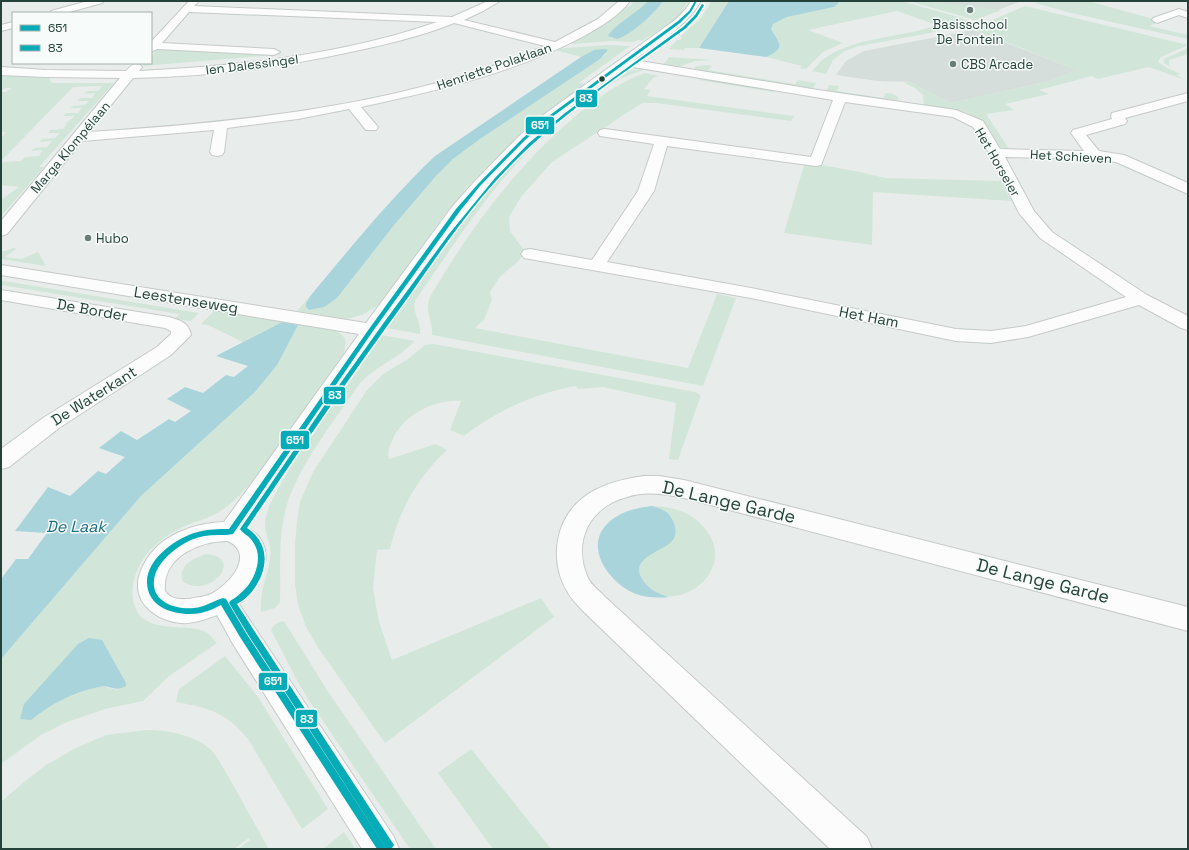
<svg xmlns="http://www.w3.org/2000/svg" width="1189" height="850" font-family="'Space Grotesk',sans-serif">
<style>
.built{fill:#d6dedb}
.green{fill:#d1e6d8;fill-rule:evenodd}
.water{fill:#a9d4db}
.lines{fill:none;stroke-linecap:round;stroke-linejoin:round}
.minor-casing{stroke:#c5cac8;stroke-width:2}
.minor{fill:#fcfcfc;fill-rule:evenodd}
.bus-1-casing{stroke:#f7fbf9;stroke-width:3}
.bus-2-casing{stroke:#f7fbf9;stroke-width:3}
.bus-1{fill:#05abb7;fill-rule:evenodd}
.bus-2{fill:#05abb7;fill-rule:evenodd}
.poi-dot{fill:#697e78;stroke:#f7fbf9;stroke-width:1.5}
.bus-dot{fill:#24423a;stroke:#f7fbf9;stroke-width:1.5}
.labels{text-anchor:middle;stroke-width:3;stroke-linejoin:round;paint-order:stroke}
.far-poi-label{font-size:13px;fill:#24423a;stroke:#f7fbf9;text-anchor:start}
.far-street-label{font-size:13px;fill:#24423a;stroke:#f7fbf9}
.street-label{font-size:15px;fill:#24423a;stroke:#f7fbf9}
.water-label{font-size:16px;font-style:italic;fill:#1c6f80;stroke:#f7fbf9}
.near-street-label{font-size:18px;fill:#24423a;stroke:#f7fbf9}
.line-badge{stroke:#f7fbf9;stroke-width:1.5}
.badge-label{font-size:11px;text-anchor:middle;font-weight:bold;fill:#fff}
</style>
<rect width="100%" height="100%" fill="#e8edeb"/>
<g class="built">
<path d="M910,1H1022L974,19Z"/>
<path d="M973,30L1077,70L1050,81L951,103L909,82L877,81L836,75L846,61L864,51Z"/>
</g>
<g class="green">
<path d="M634,1H648L627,20L611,38C625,41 656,12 663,1H689L678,18L642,41L638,40L634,42L611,41L574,44L567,42L623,7L630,6Z"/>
<path d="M712,1H729L699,48H685L684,50L669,49L677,40H680L682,38L680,37L701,18Z"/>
<path d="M839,1H901L962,18L969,22L930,33L859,46L845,51L833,60L826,74L812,71C816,67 820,61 825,58C856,36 903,38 937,25L897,11L808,30L843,43L823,52L806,69L799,68L802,66L766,57C786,48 780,44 771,29L773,24L787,17L834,7L838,4Z"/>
<path d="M909,1C940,1 971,7 1001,10L975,20Z"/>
<path d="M1039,1H1088L1161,21L1149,26L1188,35V39L1071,13L1035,3Z"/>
<path d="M1025,6L1188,45L1161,57L1158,62L1167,68L1181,74L1176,75L1188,81L1149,67L1098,79L1092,76L1039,90L1049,94L1005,104L1014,110L986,114L1009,149L1001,148L990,134L985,123L976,117L963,111L924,106L923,95L915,88L904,83L909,82L951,103L1050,81L1076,70L1009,43L973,30L988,24L990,21Z"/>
<path d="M608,45L630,46L579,83L585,84L521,133L468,186L443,217L379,305L362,315L346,319L297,311L311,295L306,303L337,298L395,224L436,176L453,159L480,139L606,54L594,50L581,57L552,49Z"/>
<path d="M1188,48V54L1169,60V65L1172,68L1164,63V59Z"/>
<path d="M158,49L286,54L143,66L145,63H151V57Z"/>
<path d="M668,57L715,60L695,61L675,68L661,65L667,61Z"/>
<path d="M709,65L712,66L708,70L795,84L798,80L816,83L812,90L693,70L696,66Z"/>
<path d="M644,69C636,74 626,75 618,80C601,89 585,103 569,115C504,165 461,234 415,301C412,314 422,322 420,334L386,328L473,204C508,161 548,122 594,90C603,84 614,74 625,71C631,70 637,70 644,69Z"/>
<path d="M645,73L659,76L653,78L644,89L651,90L647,96L794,116L791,121L656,103H642L552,162L521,197L509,217L510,231L524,250C522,262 510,267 501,276C497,280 494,287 490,292L492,300L484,320L475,328L688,368L717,294L736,298L703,386L432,335C433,319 423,311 431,295C468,232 510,175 564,126C588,105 614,84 645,73Z"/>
<path d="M1,75L49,78L52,83H114L39,167H44L1,216V200L19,187L1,185V162L21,161L25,157L39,156L43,150L31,151L34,148L47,147L52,141L39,142L42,139L55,138L60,133H48L50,130L63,129L67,124H65L75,116H63L66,113H78L82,108H70L73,106L85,105L89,101H77L80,98H92L95,93L84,94L87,91H98L102,86L73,87L1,161V138L6,132H1V92H6L12,88H6L1,91Z"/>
<path d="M700,79L774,90L773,92L699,80Z"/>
<path d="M829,85L839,86L837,91L883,98L886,93C891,93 897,94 899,99L892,101L826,92Z"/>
<path d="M805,162L860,172L885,178L1001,181L1011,201L873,192L872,245L784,233Z"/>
<path d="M14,248L16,249L5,257L22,259L38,252L46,266L1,259V252Z"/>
<path d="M1,281L10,282L199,313L191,321L175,319L179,314L1,285Z"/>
<path d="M214,311L282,322L243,342L208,325L201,324Z"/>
<path d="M298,325C312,327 340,325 346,341L344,353C323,383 302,412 281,442C268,460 254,481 238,497C230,504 221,512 211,516C203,520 194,522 185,526C171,532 157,542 147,554C134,570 127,595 138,613C150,632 186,624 204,631C209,633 213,639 217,643L169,676L143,701L105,709L67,722L41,735L1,764V659L141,496L254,393ZM102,640L118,690L101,686L72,694L48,707L31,720Z"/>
<path d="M381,335L415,341C399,358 376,366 360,383C334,422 293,471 284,517C278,545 281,573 280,602L275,608L261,612C260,589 267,579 270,558C273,544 262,532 266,517C270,501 279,487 287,473C314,425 349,381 381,335Z"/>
<path d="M434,344L695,392L700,395V398L678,460L669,459L676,403L603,387L578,389L576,386C536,393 496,411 464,436L450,430L461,401C433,399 402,416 392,441C389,447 387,453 389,459L436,444L447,450C418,477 399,510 390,549L377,550L373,588L379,622L392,660L541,598L554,617L385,743L319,649L306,627L298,605L295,584V544L297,521L300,502L313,472L367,390L383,374L408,359L425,345Z"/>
<path d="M652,506C674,506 694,513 707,531C739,574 668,622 642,580C639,575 637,570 640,565C646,552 663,549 673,540L664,510Z"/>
<path d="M206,554C245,557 211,599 183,582C177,566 193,558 206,554Z"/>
<path d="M284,621L327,690L436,849H410L310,702L299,684L271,630C274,624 278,622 284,621Z"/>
<path d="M225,656L258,697L328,809L302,829L248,739C226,712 209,708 176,702L179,689Z"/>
<path d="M147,730C168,730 195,735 211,750C218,757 223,768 228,776C242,800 255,825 269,849H238L250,840L249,838L234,849H1V802L24,782L46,765L76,748L106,735Z"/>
<path d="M471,749L551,849H493L438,773Z"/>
<path d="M344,832L355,849H323Z"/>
</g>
<g class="water">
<path d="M648,1H663C656,12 631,35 617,39L608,36C613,26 638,12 648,1Z"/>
<path d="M729,1H839L838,4L834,7L787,17L773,24L771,29C780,44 786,48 766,57L699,48Z"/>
<path d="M604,49L608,50L600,59L480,139L453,159L436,176L395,224L337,298L324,307L309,310L306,307V303L311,295C351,247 390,199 435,156L581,57L594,50Z"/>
<path d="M282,322L298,325L277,365L254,393L141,496L1,659V579L16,559H28L47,533L15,531L48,487L70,496L98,471L106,474L125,457L99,448L121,431L137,440L169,419L175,422L191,411L167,399L185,387L203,393L226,375L234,377L248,366L216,356Z"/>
<path d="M652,506C655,507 660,508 663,510C673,515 680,532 672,541C662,552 629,558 642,579C648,589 658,594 669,597C658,598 647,598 636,594C611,584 583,549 607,524C619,512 635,508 652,506Z"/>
<path d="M89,638L102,640L126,683V686C113,693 110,684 99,687C73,692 51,704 31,720L20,719L24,704L78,644Z"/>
</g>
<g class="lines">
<defs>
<g id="minor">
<path d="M88,1H104L102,3L66,13H50L51,11Z"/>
<path d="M189,1H199L194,6L452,17L488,1H500L483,11L464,20L555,42L598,19L619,1H630C619,16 600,27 584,36C515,73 436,91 361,107L378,127L376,130H366L349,109L298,119L227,128L224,152L222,155L217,156L212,155L210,152L214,130L82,141L7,234L1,236V221L120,78L46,77L1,75V67L46,70L126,71C131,66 133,63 140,65L142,67L139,71C239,66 342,55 437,22L189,12L162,43L274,49L280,52L274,55L157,49L151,52V42ZM454,23L545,46C402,106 243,122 89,132L133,78C205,77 276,68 346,53C383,45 420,37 454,23Z"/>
<path d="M691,1H701C686,27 658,43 634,60L818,90L956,110L983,121L1000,149L1084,151L1071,133L1073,130L1112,119L1111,116L1112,113L1188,93V101L1125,118L1127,121L1125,124L1086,135L1099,151L1124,155L1188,183V194L1116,162L1095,159L1005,157L1034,211L1052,232L1147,295L1188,316V330L1181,328L1139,305L1028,337L991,343L956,341L751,298L524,258L521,254L524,250L530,249L592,260L638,191L654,144L600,136L598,133L600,130L605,129L811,157L833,100L627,66C594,90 558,114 529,142C481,188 445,239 407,293C352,370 300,449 247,528C281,544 262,587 239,604L394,837L399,849H362L233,644L217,615C206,619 193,624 181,623C160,621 137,607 138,584C138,577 141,570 144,564C159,535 194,523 224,522L359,334L1,275V265L366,323L452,207L474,182L519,136L546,113L675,20L686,9ZM845,102L953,117L973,127L989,153L1019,213L1040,238L1126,297L1026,326L991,331L956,329L751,288L607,262L654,191L667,146L816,166L821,165ZM228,541C256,555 229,585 211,594C205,597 197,597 190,599C184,599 177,600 172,597C169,596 167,593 165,591C162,557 199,541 228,541Z"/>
<path d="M1179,9L1188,12V18L1179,15L1157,23L1152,20L1153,18Z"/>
<path d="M13,22V28L1,31V25Z"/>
<path d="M1,290L169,317C180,320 189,323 191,335L171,355L59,428L9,467L1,469V449L43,418L157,347L171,334V331L165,328L1,300Z"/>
<path d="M644,476H659L684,480L1188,607V631L684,498C664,494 646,491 627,497C589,507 572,542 588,578C591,585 599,590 604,596L867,837L872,849H830L584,612C578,605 571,599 567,591C549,560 555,519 584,497C601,484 623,479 644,476Z"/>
</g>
</defs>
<use href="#minor" class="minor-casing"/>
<use href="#minor" class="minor"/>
<defs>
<path id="bus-1" d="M695,1H697L691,12L680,23L552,117L525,140L480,186L460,211L373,331L233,534C229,535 223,535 218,535C209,535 200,536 191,540C178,546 162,558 156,572C146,599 172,610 194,608C205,607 213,601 223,598L226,599L246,633L387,849H377L240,637L221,605C215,608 209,611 201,613C180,617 148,610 147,583C146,559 177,537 198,532C208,529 219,529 229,529L369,329L456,209L478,184L523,138L550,115L678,21L689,11Z"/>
<path id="bus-2" d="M702,4L704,5L697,17L685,29C627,71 566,110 515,161C474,201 442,249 409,296C353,372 300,450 247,528C272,545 268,573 250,594C246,598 242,601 237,604L253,629L392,842L394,845L392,848H386L247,633L229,603L230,601C235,598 239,595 243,591C255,580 264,557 253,542C250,536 243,534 240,529L322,409L385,321L449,234L495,178L529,143L565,113L683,27L695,15Z"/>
</defs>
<use href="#bus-1" class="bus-1-casing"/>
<use href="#bus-2" class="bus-2-casing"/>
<use href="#bus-1" class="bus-1"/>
<use href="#bus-2" class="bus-2"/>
</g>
<g class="poi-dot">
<circle cx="970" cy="10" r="4"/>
<circle cx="953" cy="64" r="4"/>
<circle cx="88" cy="238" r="4"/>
</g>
<circle class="bus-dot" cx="602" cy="79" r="3.5"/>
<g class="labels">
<g class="far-poi-label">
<text x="970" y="29" text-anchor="middle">Basisschool<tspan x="970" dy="15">De Fontein</tspan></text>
<text x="961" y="69">CBS Arcade</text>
<text x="96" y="243">Hubo</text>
</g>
<g class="far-street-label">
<text transform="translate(252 64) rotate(-7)" y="5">Ien Dalessingel</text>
<text transform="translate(494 66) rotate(-19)" y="5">Henriette Polaklaan</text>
<text transform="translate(70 147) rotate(-50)" y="5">Marga Klompélaan</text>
<text transform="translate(1071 156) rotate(3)" y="5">Het Schieven</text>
<text transform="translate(998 162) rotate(60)" y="5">Het Horseler</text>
</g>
<g class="street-label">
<text transform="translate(186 300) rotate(9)" y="5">Leestenseweg</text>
<text transform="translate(92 310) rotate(10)" y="5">De Border</text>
<text transform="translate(869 317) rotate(11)" y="5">Het Ham</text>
<text transform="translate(94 396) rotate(-32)" y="5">De Waterkant</text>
</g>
<g class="water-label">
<text x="76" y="532">De Laak</text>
</g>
<g class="near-street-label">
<text transform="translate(729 502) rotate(13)" y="6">De Lange Garde</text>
<text transform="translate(1043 581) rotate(14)" y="6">De Lange Garde</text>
</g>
</g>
<g class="line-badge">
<rect x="575" y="89" width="23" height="19" rx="4" fill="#05abb7"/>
<rect x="525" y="116" width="30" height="19" rx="4" fill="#05abb7"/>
<rect x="323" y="386" width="23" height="19" rx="4" fill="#05abb7"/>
<rect x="280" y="430" width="30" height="20" rx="4" fill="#05abb7"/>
<rect x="258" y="672" width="30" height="19" rx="4" fill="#05abb7"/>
<rect x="295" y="709" width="23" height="19" rx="4" fill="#05abb7"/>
</g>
<g class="badge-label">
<text x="586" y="102">83</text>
<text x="540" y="129">651</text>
<text x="335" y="399">83</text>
<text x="295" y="444">651</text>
<text x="273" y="685">651</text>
<text x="307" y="723">83</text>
</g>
<rect width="1189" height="850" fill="none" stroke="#24423a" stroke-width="4"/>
<rect x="12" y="12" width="140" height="52" fill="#f7fbf9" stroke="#a3b1ad"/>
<rect x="20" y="25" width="20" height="6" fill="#05abb7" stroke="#a3b1ad"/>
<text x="48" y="32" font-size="12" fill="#24423a">651</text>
<rect x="20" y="45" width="20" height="6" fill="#05abb7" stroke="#a3b1ad"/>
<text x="48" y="52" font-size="12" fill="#24423a">83</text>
</svg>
